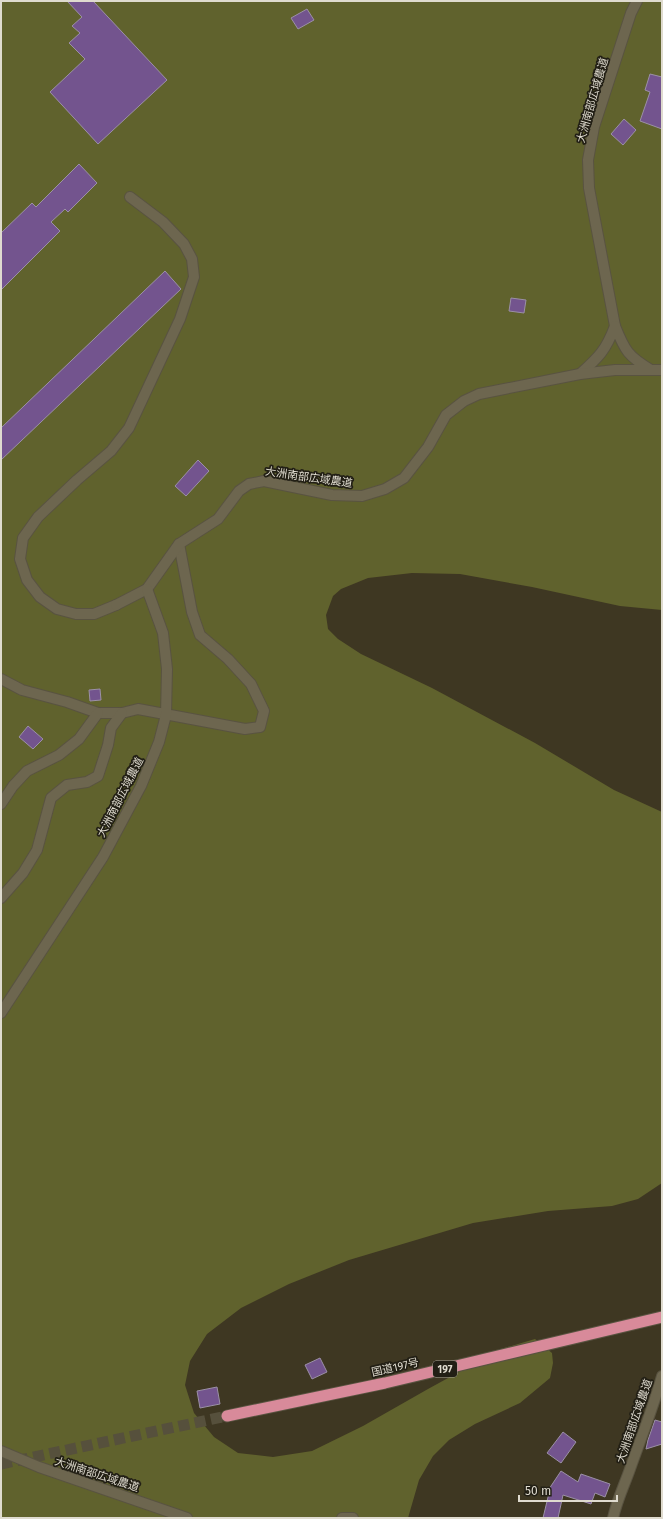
<svg xmlns="http://www.w3.org/2000/svg" width="663" height="1519" font-family="'Fira Sans','Noto Sans JP',sans-serif">
<style>
.green{fill:#60622d}
.building{fill:#73548e;stroke:#9b90a6}
.lines{fill:none;stroke-linecap:round;stroke-linejoin:round}
.trunk-tunnel{stroke:#56503c;stroke-width:11;stroke-dasharray:11 5.5;stroke-linecap:butt}
.minor-casing{stroke:#595341;stroke-width:12}
.tertiary-casing{stroke:#595341;stroke-width:12}
.trunk-casing{stroke:#595341;stroke-width:13}
.minor{stroke:#6d664f;stroke-width:10}
.tertiary{stroke:#6d664f;stroke-width:10}
.trunk{stroke:#d88a9a;stroke-width:11}
.labels{text-anchor:middle;stroke-width:3.5;stroke-linejoin:round;paint-order:stroke}
.shield{fill:#221f15;stroke:#a6a397;stroke-width:1}
.shield-label{font-size:10px;font-weight:bold;fill:#dfdbcf}
.street-label{font-size:11px;fill:#dfdbcf;stroke:#221f15}
</style>
<rect width="100%" height="100%" fill="#3e3722"/>
<path class="green" d="M1,1H662V610L620,606L532,587L460,574L412,573L368,578L341,589L333,596L326,615L328,629L338,639L361,654L432,688L535,743L614,790L662,812V1183L638,1199L612,1206L548,1211L473,1223L349,1260L289,1284L241,1308L207,1334L190,1361L185,1385L194,1413L214,1437L238,1453L273,1457L312,1451L363,1426L428,1389L501,1349L535,1339L552,1353L553,1363L550,1378L520,1403L475,1424L449,1440L433,1456L419,1480L408,1518H1Z"/>
<g class="building">
<path d="M67,1H93L167,80L98,144L50,92L85,59L69,43L80,33L72,26L82,17Z"/>
<path d="M307,9L314,20L298,29L291,18Z"/>
<path d="M650,74L662,77V129L640,121L650,92L645,90Z"/>
<path d="M624,119L636,130L623,145L611,134Z"/>
<path d="M79,164L97,183L68,212L65,209L51,222L60,231L1,290V233L32,203L36,207Z"/>
<path d="M165,271L181,289L1,460V428Z"/>
<path d="M511,298L526,300L524,313L509,311Z"/>
<path d="M198,460L209,471L186,496L175,486Z"/>
<path d="M100,689L101,700L90,701L89,690Z"/>
<path d="M28,726L43,739L33,749L19,737Z"/>
<path d="M320,1358L327,1372L312,1379L305,1365Z"/>
<path d="M217,1387L220,1404L200,1408L197,1391Z"/>
<path d="M655,1420L662,1422V1444L646,1449L648,1440Z"/>
<path d="M563,1432L576,1442L561,1463L547,1453Z"/>
<path d="M561,1471L578,1482L581,1474L610,1484L605,1497L595,1493L591,1504L563,1495L558,1518H543L549,1493L547,1492Z"/>
</g>
<g class="lines">
<path class="trunk-tunnel" d="M1,1464L227,1416"/>
<defs>
<g id="minor">
<path d="M116,605L94,614H76L57,609L40,597L27,580L20,559L23,538L38,517L77,480L111,451L129,428L180,319L194,277L192,259L184,244L163,222L130,197"/>
<path d="M1,679L22,690L67,702L98,713H122L138,709L245,729L260,727L264,711L251,684L228,659L200,635L192,612L179,544"/>
<path d="M1,804L13,786L27,771L59,755L79,739L98,713"/>
<path d="M1,898L23,873L37,850L51,798L67,785L87,782L98,776L108,745L111,728L122,713"/>
</g>
<g id="tertiary">
<path d="M615,326L589,188L588,160L594,127L631,13L637,1"/>
<path d="M580,374C599,357 606,350 615,326C625,351 628,356 651,370"/>
<path d="M116,605L147,589L179,544L218,519L239,491L249,484L264,481L332,495L362,496L385,489L404,478L428,447L446,415L464,401L479,394L580,374L615,370H662"/>
<path d="M1,1013L103,857L141,786L159,742L166,715L167,669L163,633L147,589"/>
<path d="M1,1451L39,1467L187,1518"/>
<path d="M342,1518H353"/>
<path d="M613,1518C617,1500 624,1486 630,1469C641,1438 653,1408 662,1376"/>
</g>
<path id="trunk" d="M227,1416L385,1383L662,1317"/>
</defs>
<use href="#minor" class="minor-casing"/>
<use href="#tertiary" class="tertiary-casing"/>
<use href="#trunk" class="trunk-casing"/>
<use href="#minor" class="minor"/>
<use href="#tertiary" class="tertiary"/>
<use href="#trunk" class="trunk"/>
</g>
<g class="labels">
<rect class="shield" x="433" y="1361" width="24" height="16" rx="3"/>
<g class="shield-label">
<text x="445" y="1373">197</text>
</g>
<g class="street-label">
<text transform="translate(592 100) rotate(-74)" y="4">大洲南部広域農道</text>
<text transform="translate(309 477) rotate(8)" y="4">大洲南部広域農道</text>
<text transform="translate(120 797) rotate(-63)" y="4">大洲南部広域農道</text>
<text transform="translate(395 1367) rotate(-13)" y="4">国道197号</text>
<text transform="translate(634 1421) rotate(-71)" y="4">大洲南部広域農道</text>
<text transform="translate(97 1474) rotate(18)" y="4">大洲南部広域農道</text>
</g>
</g>
<rect width="663" height="1519" fill="none" stroke="#dfdbcf" stroke-width="4"/>
<path d="M519 1495v6h98v-6" fill="none" stroke="#dfdbcf" stroke-width="2"/>
<text x="525" y="1495" font-size="12" fill="#dfdbcf" stroke="#221f15" stroke-width="3" paint-order="stroke">50 m</text>
</svg>
